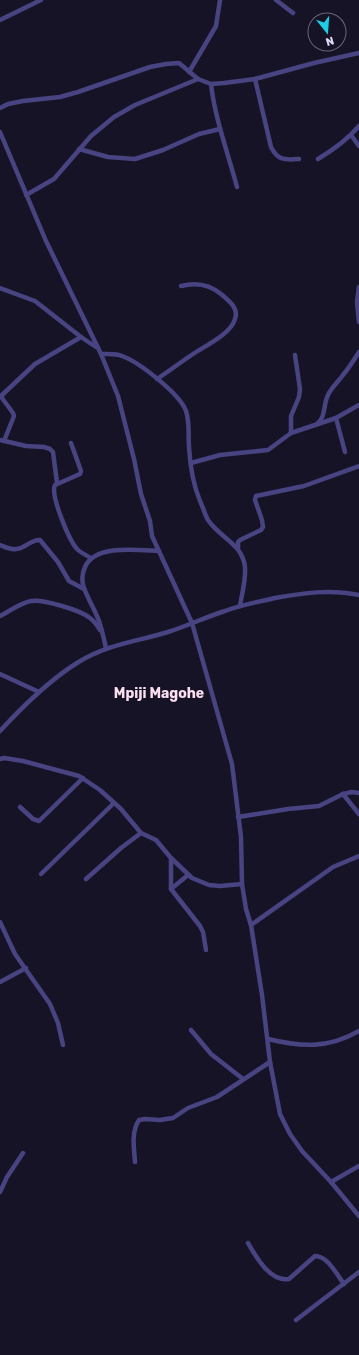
<svg xmlns="http://www.w3.org/2000/svg" width="359" height="1355" font-family="Rubik,sans-serif">
<style>
.lines{fill:none;stroke-linecap:round;stroke-linejoin:round}
.minor{stroke:#484381;stroke-width:4.5}
.labels{text-anchor:middle;stroke-width:3;stroke-linejoin:round;paint-order:stroke}
.quarter-label{font-size:14px;font-weight:bold;fill:#fbdff0;stroke:#171327}
</style>
<rect width="100%" height="100%" fill="#171327"/>
<g class="lines">
<g class="minor">
<path d="M276,0L293,13"/>
<path d="M0,20L41,0"/>
<path d="M189,72L216,26L220,0"/>
<path d="M255,79L271,147C278,161 285,160 299,159"/>
<path d="M211,84C215,119 228,153 237,187"/>
<path d="M0,108L8,104L23,101L60,97L78,92L150,67L166,64L179,63L198,79L211,84L224,83L255,79L314,63L359,53"/>
<path d="M0,132L46,241L101,354L118,396L134,459L141,494L150,521L152,536L192,623L232,764L241,837L242,884L246,909L251,925L262,995L270,1062L280,1114L290,1134L302,1151L331,1182L359,1216"/>
<path d="M351,135L359,146"/>
<path d="M79,149L108,157L135,159L163,150L199,134L220,129"/>
<path d="M318,159C333,150 347,140 359,126"/>
<path d="M26,195L54,179L91,136L114,117L135,105L198,79"/>
<path d="M359,287L357,302L359,322"/>
<path d="M0,288L35,301L81,337L96,347"/>
<path d="M101,354C108,354 116,353 122,356C139,362 180,394 186,411C190,423 188,435 189,447C190,465 193,484 200,501C202,505 206,517 208,520C220,538 242,543 245,567C246,580 242,593 240,606"/>
<path d="M157,379C169,371 181,362 193,354C205,346 231,334 235,319C239,308 229,301 221,294C209,284 196,282 181,286"/>
<path d="M336,418L345,452"/>
<path d="M317,424C326,417 323,405 328,395C331,388 338,382 343,375C349,368 354,360 359,352"/>
<path d="M291,433V416L299,397L300,389L295,355"/>
<path d="M0,440L26,446L44,447L50,449L53,452L57,483"/>
<path d="M4,441L14,416L13,413L2,398V395L35,364L81,337"/>
<path d="M71,443L81,471L80,474L55,485C50,495 69,540 77,549C81,553 86,555 91,558"/>
<path d="M191,463L220,455L268,450L291,433L336,418L359,405"/>
<path d="M0,545C5,547 10,550 16,549C25,549 31,539 40,540L58,562L69,581L84,589"/>
<path d="M238,548V542L240,540L261,530L263,527L262,520L255,500L256,496L304,486L359,466"/>
<path d="M0,616C10,611 20,603 31,601C43,599 80,610 90,618C94,621 97,625 100,630"/>
<path d="M106,648C104,639 102,630 99,621C95,610 88,599 84,588C81,580 82,574 85,567C95,544 138,550 159,551"/>
<path d="M0,674L39,692"/>
<path d="M0,731C23,706 48,681 77,663C107,644 135,642 168,632C187,626 206,617 225,611C241,605 258,602 275,598C303,593 330,589 359,595"/>
<path d="M0,759L4,758L23,761L79,776L100,790L121,809L141,833L156,840L171,858L192,878L209,885L220,886L242,884"/>
<path d="M343,794L359,814"/>
<path d="M20,807L33,819L39,821L83,778"/>
<path d="M238,817L288,809L319,806L343,794L352,792L359,793"/>
<path d="M171,858V889L200,926L203,932L206,950"/>
<path d="M41,874L114,803"/>
<path d="M86,879L121,848L141,833"/>
<path d="M171,889L188,875"/>
<path d="M0,922L15,954L50,1004L58,1023L63,1045"/>
<path d="M251,925L333,867L359,856"/>
<path d="M0,982L26,968"/>
<path d="M191,1030L211,1054L243,1079"/>
<path d="M268,1039C301,1047 328,1049 359,1031"/>
<path d="M135,1162C134,1148 131,1132 139,1120L145,1119L160,1120L173,1118L188,1108L217,1097L270,1062"/>
<path d="M331,1182L359,1166"/>
<path d="M0,1192L7,1177L23,1153"/>
<path d="M248,1243C256,1257 270,1282 289,1279L315,1256C328,1256 337,1275 344,1284"/>
<path d="M296,1320L359,1272"/>
</g>
</g>
<g class="labels">
<g class="quarter-label">
<text x="159" y="698">Mpiji Magohe</text>
</g>
</g>
<g transform="translate(327 32) rotate(163)"><circle r="19" fill="#171327" stroke="#68647c"/>
<path d="M0-3L7 15L0 10L-7 15Z" fill="#1ecce6"/>
<text y="-6" font-size="11" font-weight="bold" text-anchor="middle" fill="#e1ddfb">N</text>
</g>
</svg>
